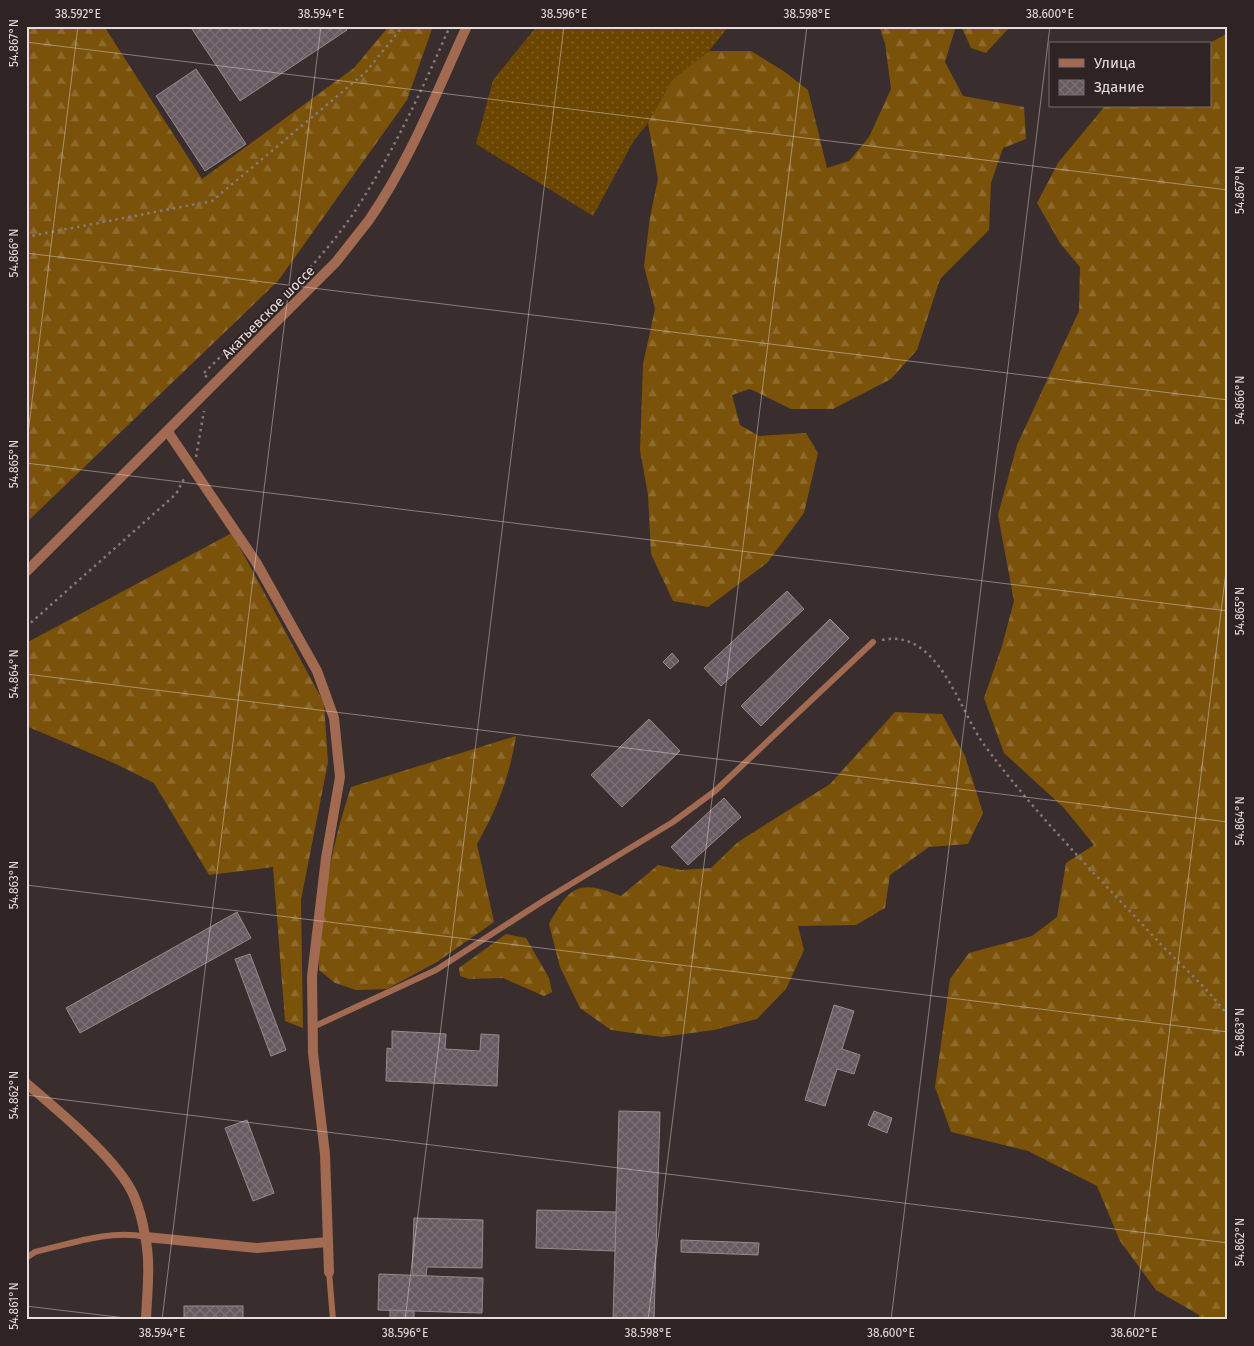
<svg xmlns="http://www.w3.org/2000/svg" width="1254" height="1346" font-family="'Fira Sans',sans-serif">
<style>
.grass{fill:url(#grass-dots)}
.forest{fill:url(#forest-firs)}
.building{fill:url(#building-cross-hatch);stroke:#97898f}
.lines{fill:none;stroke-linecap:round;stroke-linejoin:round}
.path{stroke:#847a7a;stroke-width:2.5;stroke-dasharray:2.5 4;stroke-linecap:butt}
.service{stroke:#a26b51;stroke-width:6}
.minor{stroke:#a26b51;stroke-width:10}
.tertiary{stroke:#a26b51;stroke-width:10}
.ticks{fill:none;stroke:#e5dddd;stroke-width:1;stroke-opacity:0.45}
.labels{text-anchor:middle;stroke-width:4;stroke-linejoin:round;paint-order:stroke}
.street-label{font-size:14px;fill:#e5dddd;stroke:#302324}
.neatline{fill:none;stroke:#e5dddd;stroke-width:2}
.ticks-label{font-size:12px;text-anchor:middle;fill:#e5dddd}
</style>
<defs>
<pattern id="grass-dots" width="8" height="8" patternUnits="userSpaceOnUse" patternTransform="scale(1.25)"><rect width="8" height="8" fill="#6b4600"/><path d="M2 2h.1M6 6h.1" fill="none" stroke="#806025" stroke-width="1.8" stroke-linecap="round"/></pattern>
<pattern id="forest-firs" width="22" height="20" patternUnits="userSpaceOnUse" patternTransform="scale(1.25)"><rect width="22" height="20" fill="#7a520a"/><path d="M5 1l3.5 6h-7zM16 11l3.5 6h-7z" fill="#8d6a2d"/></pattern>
<pattern id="building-cross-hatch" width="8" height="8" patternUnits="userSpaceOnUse" patternTransform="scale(1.25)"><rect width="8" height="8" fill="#675a60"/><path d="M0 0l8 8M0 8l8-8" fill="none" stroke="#7d7176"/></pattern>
</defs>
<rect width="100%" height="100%" fill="#3a2d2d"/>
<path class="grass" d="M537,26H729L709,51L672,80L648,123L633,142L593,216L476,144L493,80Z"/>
<g class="forest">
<path d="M26,26H104L202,179L354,68L389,26H433L407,100L278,281L26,523Z"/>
<path d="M879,26H956L945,62L963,96L1024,107L1026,139L1003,148L991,183L989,230L940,279L917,350L891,379L833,409H791L750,389L732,395L740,425L759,436L806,433L818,453L804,513L767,563L708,607L673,601L651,554L648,495L640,450L643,364L655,309L644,266L650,217L658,179L648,123L672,80L709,51H751L785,72L808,90L827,168L849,161L869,137L891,89L885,43Z"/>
<path d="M961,26H1014L1007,30L986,53L971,48Z"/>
<path d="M1228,33V1320H1199V1315L1156,1290L1120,1241L1097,1186L1028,1151L951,1132L935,1087L950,979L969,953L1032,936L1057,917L1066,863L1094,845L1064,808L1004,753L984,698L1002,646L1014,601L998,515L1017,445L1079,311L1080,267L1060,243L1037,203L1058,163L1105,106H1210V44H1208Z"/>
<path d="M232,533L324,703L328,762L301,900L303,1028L285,1021L273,867L209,875L154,783L116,764L26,726V643Z"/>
<path d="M895,712L942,714L965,756L983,813L968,844L929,847L890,875L885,908L856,925L798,926L804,950L786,989L757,1019L714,1030L662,1037L611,1030L580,1008L560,967L549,924C570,886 578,879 621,896L658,865L681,870L711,868L738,842L830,784Z"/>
<path d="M516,736C509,778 498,807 477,844L494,922L437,962L387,989L356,990L335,983L319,970C319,908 332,845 351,787Z"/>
<path d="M506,934L526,938L549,978L552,992L544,996L503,978L469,979L460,976L459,968Z"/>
</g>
<g class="building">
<path d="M190,26H344L347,30L240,101Z"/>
<path d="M196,69L246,144L205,171L156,96Z"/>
<path d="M787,591L804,609L721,686L704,668Z"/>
<path d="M830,619L849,638L761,726L741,706Z"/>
<path d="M672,653L679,661L670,669L663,662Z"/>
<path d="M649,719L680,751L622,807L591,775Z"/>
<path d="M724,798L741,817L688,865L671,847Z"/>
<path d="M237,912L251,938L80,1033L66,1008Z"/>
<path d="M250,954L286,1050L271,1056L235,959Z"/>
<path d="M834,1005L854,1011L842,1049L860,1055L854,1074L837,1069L825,1106L805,1100Z"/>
<path d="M392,1031L446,1034L445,1049L480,1051L481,1034L499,1035L497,1086L386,1081L387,1048L392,1049Z"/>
<path d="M619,1111L660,1112L654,1320H613Z"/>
<path d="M874,1111L892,1118L887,1133L868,1125Z"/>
<path d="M247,1120L274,1193L253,1201L225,1128Z"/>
<path d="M537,1210L616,1212L615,1251L536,1248Z"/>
<path d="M414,1218L483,1220L482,1268L427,1267L426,1276H412Z"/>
<path d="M681,1240L759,1243L758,1255L681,1252Z"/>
<path d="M379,1274L483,1278L482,1313L378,1310Z"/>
<rect x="184" y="1306" width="59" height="14"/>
<path d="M390,1310L414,1311V1320H390Z"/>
</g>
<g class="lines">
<g class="path">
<path d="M26,237L212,201L366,72L403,26"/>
<path d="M207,377L203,374C254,323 315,271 355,211C393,153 422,90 450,26"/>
<path d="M196,457L204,411"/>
<path d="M26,627L176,494L185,477"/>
<path d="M882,640C939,628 959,711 985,746C1036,815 1097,876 1156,939C1179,964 1208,988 1228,1016"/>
</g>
<g class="service">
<path d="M313,1027L436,970L543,901L673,822L715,791L873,642"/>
<path d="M26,1258L35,1252C70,1244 110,1229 146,1237"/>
<path d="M329,1272L333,1320"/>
</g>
<g class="minor">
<path d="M168,432L256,562L317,671L334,718L340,777L326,858L312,976L313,1053L325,1154L329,1272"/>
<path d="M26,1083C57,1110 118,1159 134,1196C139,1208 143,1223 145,1236C151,1263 147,1292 146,1320"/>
<path d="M146,1237L257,1248L328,1242"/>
</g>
<path class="tertiary" d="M26,572L336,262C347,248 358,234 369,220C410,161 437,91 467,26"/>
</g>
<path class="ticks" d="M26,42L1228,190M26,253L1228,400M26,450L78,26M26,463L1228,611M26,674L1228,822M26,885L1228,1032M26,1095L1228,1243M26,1306L142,1320M162,1320L321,26M405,1320L564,26M648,1320L807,26M891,1320L1050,26M1134,1320L1228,555"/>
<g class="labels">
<g class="street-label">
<text transform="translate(268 312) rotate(-45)" y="5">Акатьевское шоссе</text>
</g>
</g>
<rect width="1254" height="1346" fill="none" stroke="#302324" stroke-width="55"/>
<rect x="1049" y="42" width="162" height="65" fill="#302324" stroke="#786d6e"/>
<rect x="1059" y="59" width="25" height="8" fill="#a26b51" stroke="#786d6e"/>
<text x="1094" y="68" font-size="15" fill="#e5dddd">Улица</text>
<rect x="1059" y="80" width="25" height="15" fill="url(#building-cross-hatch)" stroke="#786d6e"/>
<text x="1094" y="92" font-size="15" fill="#e5dddd">Здание</text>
<rect x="28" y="28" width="1198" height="1290" class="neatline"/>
<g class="ticks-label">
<text x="78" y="18">38.592°E</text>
<text x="321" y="18">38.594°E</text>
<text x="564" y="18">38.596°E</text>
<text x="807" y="18">38.598°E</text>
<text x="1050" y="18">38.600°E</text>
<text transform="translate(14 43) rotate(-90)" y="4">54.867°N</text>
<text transform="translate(1240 190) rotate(-90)" y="4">54.867°N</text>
<text transform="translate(14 253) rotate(-90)" y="4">54.866°N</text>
<text transform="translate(1240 400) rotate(-90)" y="4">54.866°N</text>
<text transform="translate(14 464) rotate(-90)" y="4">54.865°N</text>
<text transform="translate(1240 611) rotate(-90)" y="4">54.865°N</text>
<text transform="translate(14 674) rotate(-90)" y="4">54.864°N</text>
<text transform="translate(1240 821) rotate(-90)" y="4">54.864°N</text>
<text transform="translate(14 885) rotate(-90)" y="4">54.863°N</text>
<text transform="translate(1240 1032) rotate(-90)" y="4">54.863°N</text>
<text transform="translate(14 1095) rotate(-90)" y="4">54.862°N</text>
<text transform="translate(1240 1242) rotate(-90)" y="4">54.862°N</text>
<text transform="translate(14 1306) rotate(-90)" y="4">54.861°N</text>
<text x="162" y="1337">38.594°E</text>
<text x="405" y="1337">38.596°E</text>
<text x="648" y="1337">38.598°E</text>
<text x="891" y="1337">38.600°E</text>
<text x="1134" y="1337">38.602°E</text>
</g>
</svg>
